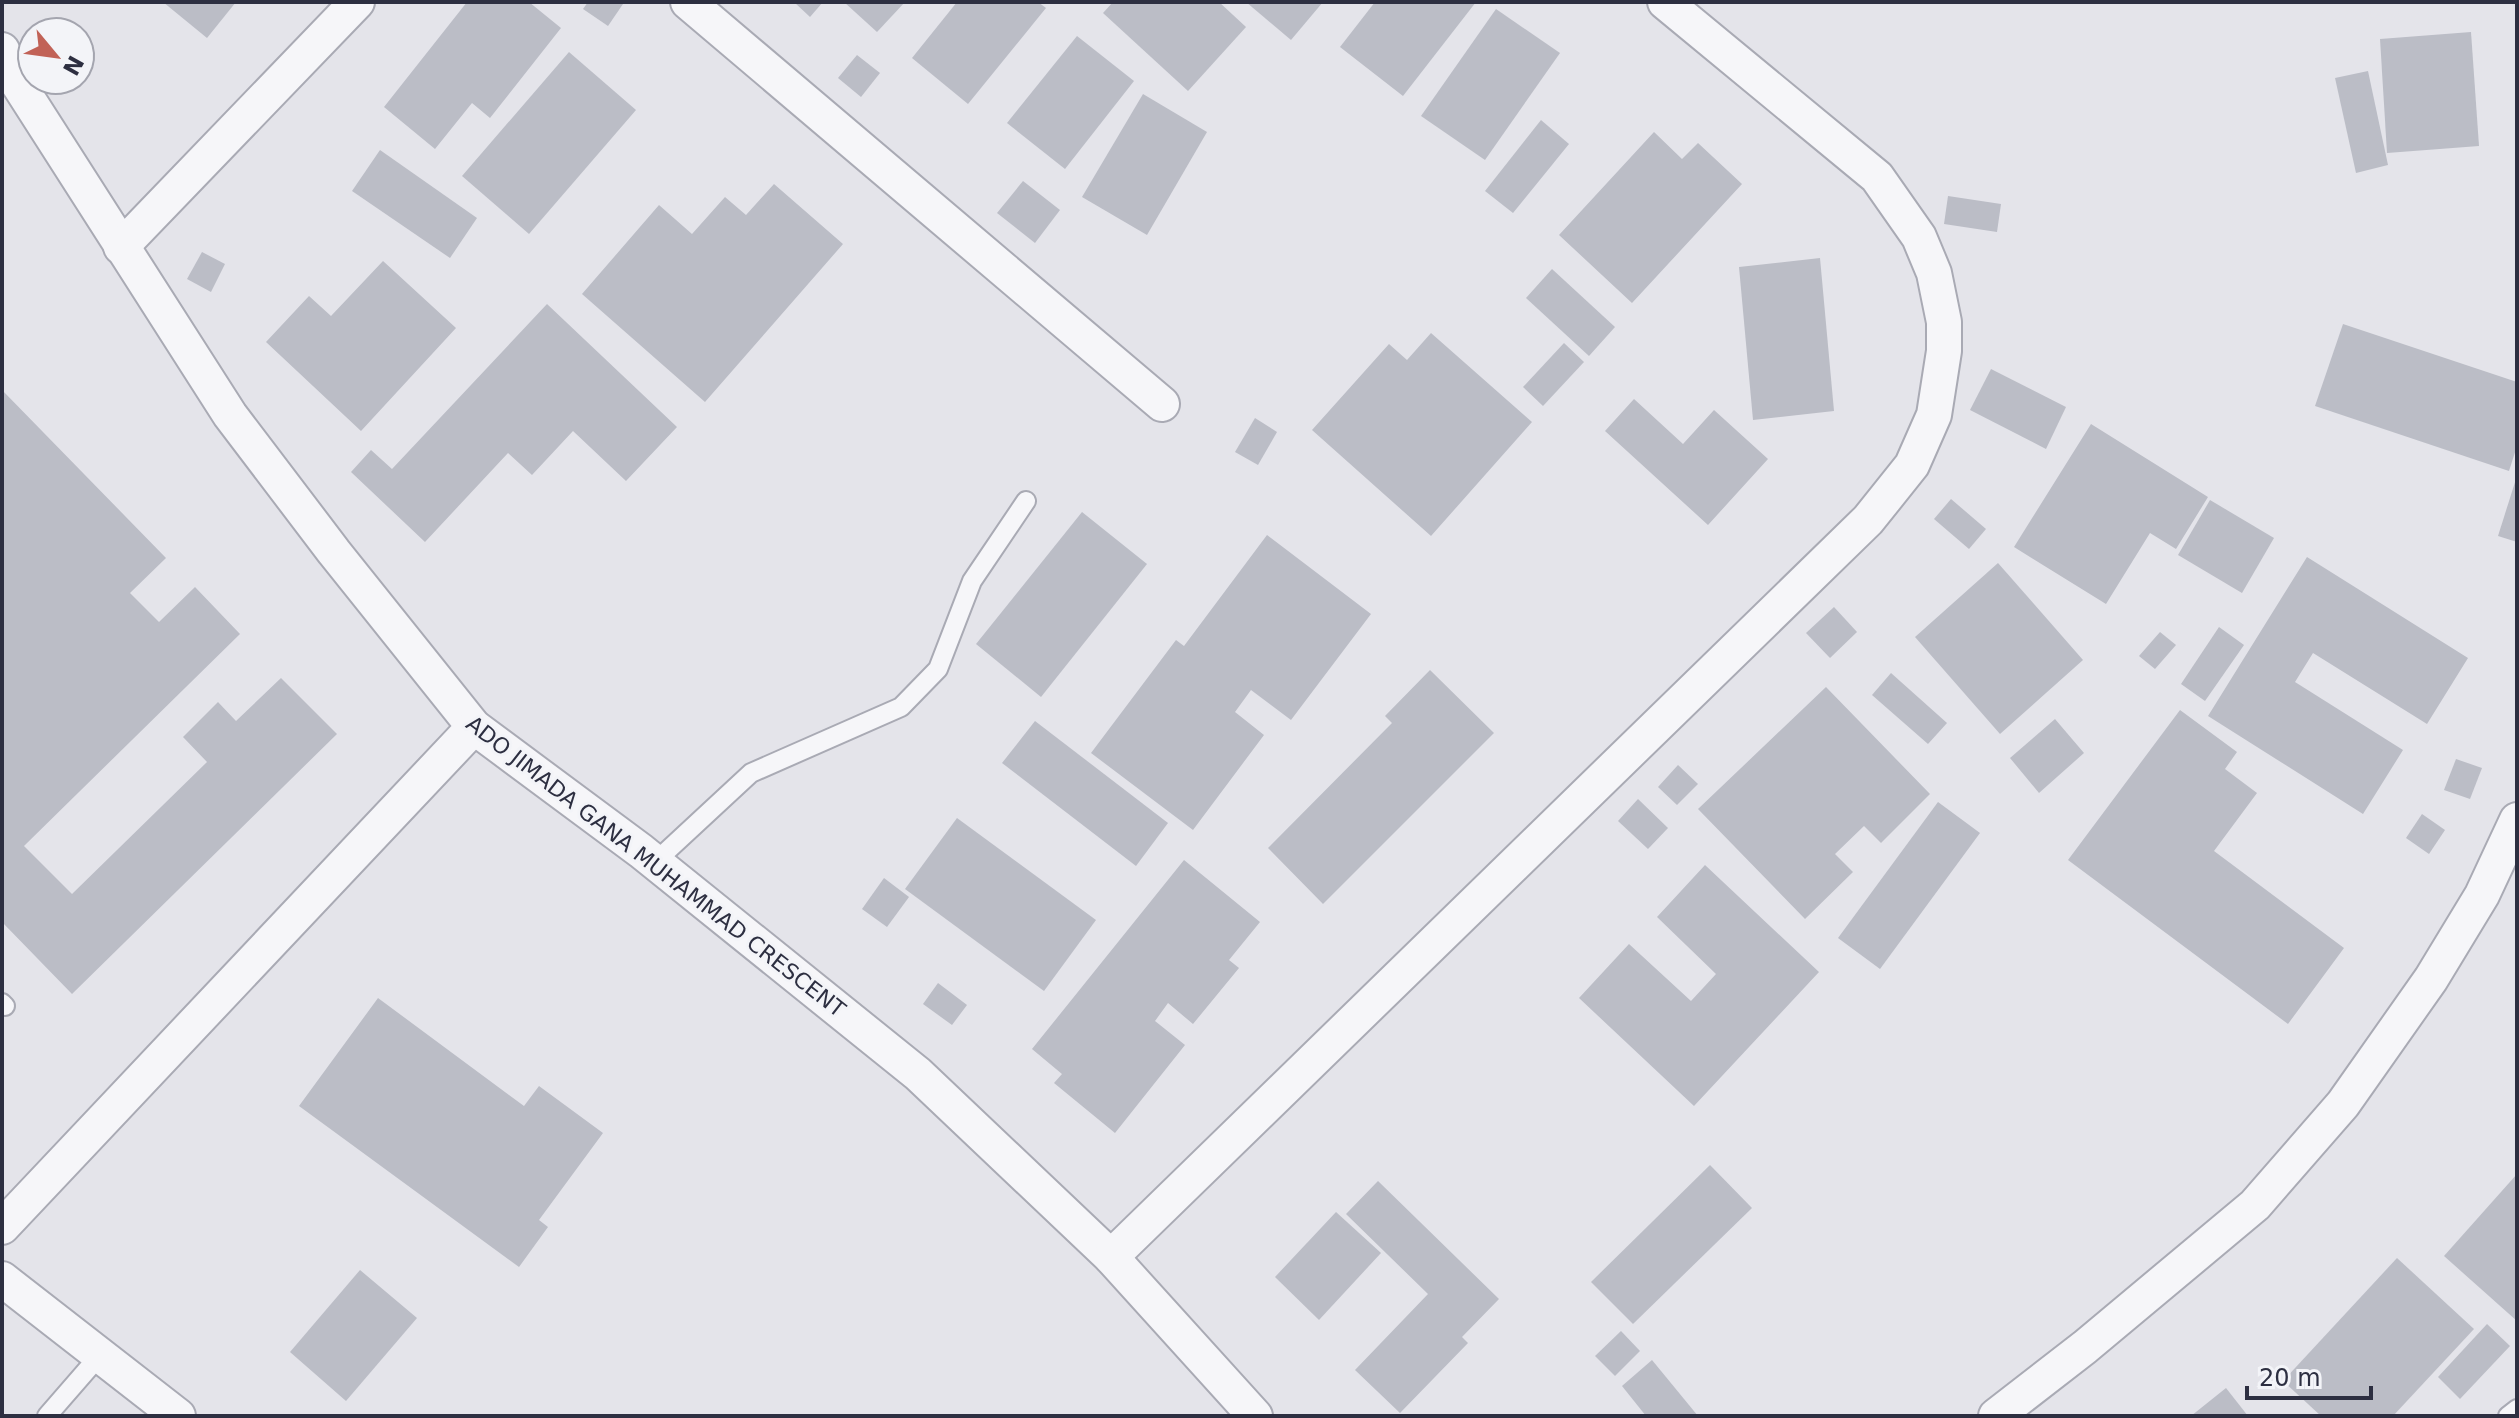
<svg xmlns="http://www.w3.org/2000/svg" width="2519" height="1418" font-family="'DejaVu Sans',sans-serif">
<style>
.building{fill:#bbbdc6}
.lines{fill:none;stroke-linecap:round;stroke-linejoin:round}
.service-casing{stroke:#a9aab4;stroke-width:22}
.minor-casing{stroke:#a9aab4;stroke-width:38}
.service{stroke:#f6f6f9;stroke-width:18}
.minor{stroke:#f6f6f9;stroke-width:34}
.labels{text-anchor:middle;stroke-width:6;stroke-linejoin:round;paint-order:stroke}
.street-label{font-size:22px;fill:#2d2f41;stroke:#f3f4f8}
</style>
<rect width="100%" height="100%" fill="#e4e4ea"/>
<g class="building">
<path d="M163,2H236L207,38Z"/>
<path d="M467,2H529L561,28L490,118L472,103L435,149L384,107Z"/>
<path d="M588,2H621L623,4L608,26L583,9Z"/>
<path d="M794,2H823L810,17Z"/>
<path d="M844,2H905L877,32Z"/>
<path d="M957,2H1038L1046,8L968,104L912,58Z"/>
<path d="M1113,2H1219L1246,27L1188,91L1103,13Z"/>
<path d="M1246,2H1323L1291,40Z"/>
<path d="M1375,2H1476L1403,96L1340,47Z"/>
<path d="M1496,9L1560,53L1485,160L1421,116Z"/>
<path d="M2471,32L2479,146L2387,153L2380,39Z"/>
<path d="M1077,36L1134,81L1065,169L1007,123Z"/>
<path d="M569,52L636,110L529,234L462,176Z"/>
<path d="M857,55L880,73L861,97L838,78Z"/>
<path d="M2368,71L2388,165L2356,173L2335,78Z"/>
<path d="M1143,94L1207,132L1147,235L1082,197Z"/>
<path d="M1541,120L1569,144L1513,213L1485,191Z"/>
<path d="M1654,132L1682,159L1698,143L1742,184L1632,303L1559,235Z"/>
<path d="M380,150L477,218L450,258L352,191Z"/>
<path d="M1023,181L1060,210L1035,243L997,213Z"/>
<path d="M774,184L843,244L705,402L582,294L659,205L692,234L725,197L746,215Z"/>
<path d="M1948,196L2001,204L1997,232L1944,224Z"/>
<path d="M202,252L225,264L211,292L187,279Z"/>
<path d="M1820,258L1834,411L1753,420L1739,267Z"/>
<path d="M383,261L456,328L361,431L266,342L309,296L331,316Z"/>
<path d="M1552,269L1615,327L1589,356L1526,298Z"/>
<path d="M547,304L677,427L626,481L573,431L532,475L508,453L425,542L351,472L371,450L392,469Z"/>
<path d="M2343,324L2517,382V446L2509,471L2315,406Z"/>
<path d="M1431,333L1532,422L1431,536L1312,430L1389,344L1407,360Z"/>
<path d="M1564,343L1584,362L1543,406L1523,387Z"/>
<path d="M1991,369L2066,407L2046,449L1970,410Z"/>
<path d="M2,390L166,558L130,593L159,622L195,587L240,634L24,846L72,894L207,762L183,737L218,702L236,721L281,678L337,734L72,994L2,922Z"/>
<path d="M1634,399L1683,444L1714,410L1768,459L1708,525L1605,431Z"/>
<path d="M1255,418L1277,432L1258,465L1235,452Z"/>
<path d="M2091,424L2208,497L2176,549L2150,533L2106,604L2014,547Z"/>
<path d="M2516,479H2517V542L2498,536Z"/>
<path d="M1951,499L1986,529L1969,549L1934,519Z"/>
<path d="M2210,500L2274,538L2242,593L2178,555Z"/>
<path d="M1082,512L1147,564L1041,697L976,644Z"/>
<path d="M1267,535L1371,614L1291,720L1251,690L1235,712L1264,735L1193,830L1091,753L1176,640L1184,646Z"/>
<path d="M2307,557L2468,658L2427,724L2313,653L2295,682L2403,750L2363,814L2208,716Z"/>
<path d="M1998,563L2083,660L2000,734L1915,637Z"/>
<path d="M1834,607L1857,632L1830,658L1806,633Z"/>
<path d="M2219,627L2244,645L2205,701L2181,684Z"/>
<path d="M2160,632L2176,645L2155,669L2139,656Z"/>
<path d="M1430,670L1494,733L1323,904L1268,848L1392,723L1385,716Z"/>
<path d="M1891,673L1947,723L1928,744L1872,695Z"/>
<path d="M1826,687L1930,794L1881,843L1864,826L1835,854L1853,872L1805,919L1698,809Z"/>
<path d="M2180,710L2237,752L2225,769L2257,793L2214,851L2344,948L2288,1024L2068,860Z"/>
<path d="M2055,719L2084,753L2039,793L2010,758Z"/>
<path d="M1035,721L1168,823L1136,866L1002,763Z"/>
<path d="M2456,759L2482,768L2470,799L2444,790Z"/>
<path d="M1678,765L1698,784L1677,805L1658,787Z"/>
<path d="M1638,799L1668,828L1648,849L1618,821Z"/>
<path d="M1938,802L1980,833L1880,969L1838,938Z"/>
<path d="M2422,814L2445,830L2429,854L2406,838Z"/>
<path d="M957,818L1096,920L1044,991L905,889Z"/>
<path d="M1184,860L1260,922L1229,960L1239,968L1193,1024L1168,1003L1155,1021L1185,1045L1115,1133L1054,1083L1062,1074L1032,1049Z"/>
<path d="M1705,865L1819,972L1694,1106L1579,998L1629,944L1691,1001L1716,974L1657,917Z"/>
<path d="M884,878L909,897L887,927L862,909Z"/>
<path d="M938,983L967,1005L952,1025L923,1004Z"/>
<path d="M378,998L524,1106L539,1086L603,1133L539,1220L548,1227L519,1267L299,1106Z"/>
<path d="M1710,1165L1752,1208L1633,1324L1591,1282Z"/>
<path d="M2517,1174V1321L2444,1256Z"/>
<path d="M1378,1181L1499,1299L1462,1337L1468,1343L1400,1413L1355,1370L1428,1294L1346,1214Z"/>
<path d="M1336,1212L1381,1253L1319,1320L1275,1277Z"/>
<path d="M2397,1258L2474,1329L2393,1416H2321L2283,1381Z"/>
<path d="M360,1270L417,1318L346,1401L290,1352Z"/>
<path d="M2487,1324L2510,1346L2460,1399L2438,1377Z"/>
<path d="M1621,1331L1640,1351L1615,1376L1595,1356Z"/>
<path d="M1652,1360L1698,1416H1646L1622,1386Z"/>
<path d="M2226,1388L2248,1416H2191Z"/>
</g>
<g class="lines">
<defs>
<g id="service">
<path d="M655,862L751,773L901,707L938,669L972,581L1026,501"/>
<path d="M2,1003L5,1006"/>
<path d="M47,1416L100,1355"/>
<path d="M2508,1416L2517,1409"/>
</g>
<g id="minor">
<path d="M688,2L1162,404"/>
<path d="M2,50L17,82L230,415L334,552L474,727L641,851L918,1074L1111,1257L1255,1416"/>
<path d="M121,247L357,2"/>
<path d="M2,1227L474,727"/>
<path d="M1111,1257L1868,520L1912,465L1934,415L1944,351V322L1934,273L1919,237L1877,177L1665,2"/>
<path d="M2,1279L178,1416"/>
<path d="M1996,1416L2085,1347L2255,1205L2343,1104L2431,979L2482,895L2517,820"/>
</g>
</defs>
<use href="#service" class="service-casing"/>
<use href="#minor" class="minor-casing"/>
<use href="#service" class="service"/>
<use href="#minor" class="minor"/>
</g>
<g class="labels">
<g class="street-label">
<text transform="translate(656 866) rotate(38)" y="8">ADO JIMADA GANA MUHAMMAD CRESCENT</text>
</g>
</g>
<rect width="2519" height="1418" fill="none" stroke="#2d2f41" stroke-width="8"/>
<g transform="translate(56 56) rotate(119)"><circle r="38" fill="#f3f4f8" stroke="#a4a5af" stroke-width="2"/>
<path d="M0-6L14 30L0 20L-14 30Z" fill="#c16257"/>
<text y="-12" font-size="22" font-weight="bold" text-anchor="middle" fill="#2d2f41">N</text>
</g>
<path d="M2247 1386v12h124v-12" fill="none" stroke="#2d2f41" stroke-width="4"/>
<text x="2259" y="1386" font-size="24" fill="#2d2f41" stroke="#f3f4f8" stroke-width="6" paint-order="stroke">20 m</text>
</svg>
